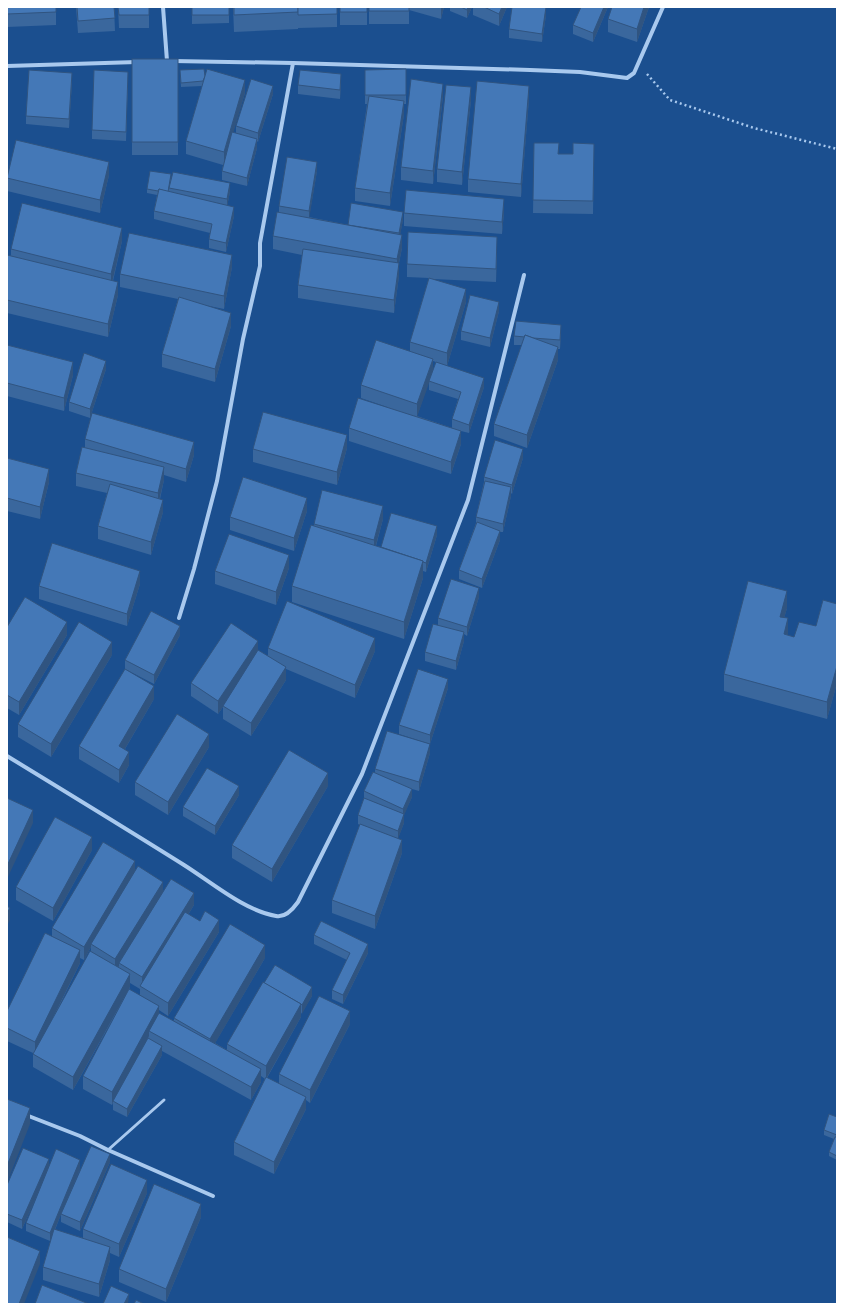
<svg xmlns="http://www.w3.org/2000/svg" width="844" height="1311" font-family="Figtree,sans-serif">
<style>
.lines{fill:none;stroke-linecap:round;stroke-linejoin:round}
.path{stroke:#a9c9ee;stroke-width:2.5;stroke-dasharray:2 3;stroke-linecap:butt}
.lane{stroke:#a9c9ee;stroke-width:3}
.street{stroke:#a9c9ee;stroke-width:4}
.wall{fill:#3a679d;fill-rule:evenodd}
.shaded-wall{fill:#305480}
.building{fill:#4478b7;stroke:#305480}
</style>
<rect width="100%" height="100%" fill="#1b4f8f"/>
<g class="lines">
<path class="path" d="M647,74L670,100L754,128L837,149"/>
<path class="lane" d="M108,1150L164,1100"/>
<g class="street">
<path d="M163,7L167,61"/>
<path d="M173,61L293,63L530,70L580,72L627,78L634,73L663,7"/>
<path d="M7,66L137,62"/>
<path d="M179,618L194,569L217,481L243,339L260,266V243L293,63"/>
<path d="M7,756C66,792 125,828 184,865C211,882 245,911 276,916C285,918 293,909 298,902L362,774L468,500L524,275"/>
<path d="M26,1115L80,1136L108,1150L213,1196"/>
</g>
</g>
<g class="wall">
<path d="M7,7H56V25L7,27Z"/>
<path d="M76,7H114L115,31L78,33Z"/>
<path d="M118,7H149V28H119Z"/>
<path d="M192,7H229V23L192,24Z"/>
<path d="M233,7H337V27L298,28V17V29L234,32Z"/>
<rect x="340" y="7" width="27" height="18"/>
<rect x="369" y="7" width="40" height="17"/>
<path d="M409,7H444L441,19L409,10Z"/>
<path d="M450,7H472L467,18L450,11Z"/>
<path d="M473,7H507L499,26L473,15Z"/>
<path d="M608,7L593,42L573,34V25Z"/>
<path d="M649,7L637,42L608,32V19Z"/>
<path d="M546,15L542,42L509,38V29Z"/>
<rect x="132" y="59" width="46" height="96"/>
<path d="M406,69V104H404V114L390,206L355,201V188L367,104H365V70Z"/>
<path d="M180,70L205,76L245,93L233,132L236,133V126L273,94L258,142L257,141V148L247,186L222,180V171L223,165L186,154V141L202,86L181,87Z"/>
<path d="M128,80L126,141L92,139V130Z"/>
<path d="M72,82L69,128L26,124V116Z"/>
<path d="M341,83L340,99L298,94V85Z"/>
<path d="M443,96L433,184L401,180V167Z"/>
<path d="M529,99L521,197L468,192V179Z"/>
<path d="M471,100L462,185L437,182V169Z"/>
<path d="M534,143L559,154H573L594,144L593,214L533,213Z"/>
<path d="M317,171L309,217L348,225L403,220L400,234L402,248L399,263V276L394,313L298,298V285L302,255L273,249V236L279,212V206Z"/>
<path d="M109,175L100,213L7,191V178Z"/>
<path d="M171,179L230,192L227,206L234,216L226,252L209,248V239L210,233L154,219V211L157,195L147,193V189Z"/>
<path d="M504,212L502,234L404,226V213Z"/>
<path d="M122,241L113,281L118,295L108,337L7,313V255L11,256V249Z"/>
<path d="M497,250L496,282L433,279L466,302L447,366L484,387L469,433L461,431V444L451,474L349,441V428L387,407L361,398V385L410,351V342L429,278L407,277V264ZM433,361L436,362L433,372ZM429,381V390L458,399L452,419V428L417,416Z"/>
<path d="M232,267L224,309L204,305L231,326L215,382L162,367V354L178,299L120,287V274Z"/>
<path d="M499,311L490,347L461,340V331Z"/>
<path d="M561,334L560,349H558V360L527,448L494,436V424L522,345H514V336Z"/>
<path d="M7,345L73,375L64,411L7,396Z"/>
<path d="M106,369L90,418L69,411V402Z"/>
<path d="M85,439L194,455L186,482L164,475V480L160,499L163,512L151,555L98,539V526L107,493L76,486V473L85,448Z"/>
<path d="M347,448L337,485L253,462V449Z"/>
<path d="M523,458L512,494L511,493V496L503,532H500V540L482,588L459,579V570L476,523V517L484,482V477Z"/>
<path d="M7,459L49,482L40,519L7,511Z"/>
<path d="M307,511L294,551L230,530V517Z"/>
<path d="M383,519L376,546L381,547L437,535L426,572L423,571V578L404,639L292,602V586L314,525V524Z"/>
<path d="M289,568L276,605L215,584V571Z"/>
<path d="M140,584L127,626L39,599V586Z"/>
<path d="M479,597L467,636L464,634V641L456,670L425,661V652L438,625V618Z"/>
<path d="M837,604V683L827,719L724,691V674L787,608L784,618L788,635L794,637L816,626Z"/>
<path d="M7,627L67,635L19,715L7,708Z"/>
<path d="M180,635L154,684L125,669V660Z"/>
<path d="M268,648L375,651L355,698L286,669V680L251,736L223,719V707L218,714L191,696V683L258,650L268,656Z"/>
<path d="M112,655L51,757L18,737V724Z"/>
<path d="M448,688L430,744L399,734V725Z"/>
<path d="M154,699L125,749L129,765L119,783L79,759V746Z"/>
<path d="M209,747L168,815L135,795V782Z"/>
<path d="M430,753L419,791L412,789V797L404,814V823L398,838L402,853L375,929L332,913V900L360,825L358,824V815L364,799V791L375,772V769Z"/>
<path d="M328,786L272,882L232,858V845Z"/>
<path d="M239,795L215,835L183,816V807Z"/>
<path d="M92,850L53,921L16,900V887Z"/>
<path d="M135,872L163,892L194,905L188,915L219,932L168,1016L159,1010V1014L174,1021V1018L265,958L215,1043L227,1050V1044L264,983L312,996L301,1014V1017L267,1078L279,1084V1074L350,1024L310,1103L306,1100V1109L274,1174L234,1155V1142L265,1079L261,1076V1082L251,1100L162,1051V1055L127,1117L113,1110V1103L112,1105L83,1089V1076L122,1003L73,1090L33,1067V1053L7,1041V1011L52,936V928ZM91,947V952L56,1013L80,963V958L84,960ZM130,983L140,989V996L129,990L130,987Z"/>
<path d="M314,935L368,953L343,1004L332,999V990L347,960L314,944Z"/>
<path d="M837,1117V1160L829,1156V1152L834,1139L824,1135V1130Z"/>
<path d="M110,1162L80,1231L61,1222V1214L55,1230L83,1238V1229L147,1193L119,1257L110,1253V1260L99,1297L43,1280V1267L52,1236L50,1241L26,1231V1223L80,1169L64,1208Z"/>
<path d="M49,1168L22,1229L7,1222V1185Z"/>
<path d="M201,1217L166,1302L119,1282V1269Z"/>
</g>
<g class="shaded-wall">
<path d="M441,7H444L441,19Z"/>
<path d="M468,7H472L467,18V10Z"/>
<path d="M502,7H507L499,26V14Z"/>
<path d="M546,7V15L542,42V34Z"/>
<path d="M604,7H608L593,42V33Z"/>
<path d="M644,7H649L637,42V29Z"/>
<path d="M72,73V82L69,128V119Z"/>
<path d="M341,74V83L340,99V90Z"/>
<path d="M245,80V93L224,165V152Z"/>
<path d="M443,84V96L433,184V171Z"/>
<path d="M273,86V94L258,142V133Z"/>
<path d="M529,86V99L521,197V184Z"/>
<path d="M471,87V100L462,185V172Z"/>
<path d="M404,101V114L390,206V193Z"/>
<path d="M257,139V148L247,186V178Z"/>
<path d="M109,162V175L100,213V200Z"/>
<path d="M317,162V171L309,220V211Z"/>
<path d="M230,183V192L227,207V199Z"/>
<path d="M504,199V212L502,234V222Z"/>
<path d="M234,207V216L226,252V243Z"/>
<path d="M403,212V220L399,242V233Z"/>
<path d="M122,228V241L111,287V274Z"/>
<path d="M402,235V248L397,272V259Z"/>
<path d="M497,237V250L496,282V269Z"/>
<path d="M232,255V267L224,309V296Z"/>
<path d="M399,263V276L394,313V300Z"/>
<path d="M118,282V295L108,337V324Z"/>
<path d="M466,289V302L447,366V353Z"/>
<path d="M499,302V311L490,347V338Z"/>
<path d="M231,313V326L215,382V369Z"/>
<path d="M561,325V334L560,349V340Z"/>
<path d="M558,347V360L527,448V435Z"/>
<path d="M433,359V372L417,417V404Z"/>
<path d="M106,361V369L90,418V409Z"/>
<path d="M73,362V375L64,411V398Z"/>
<path d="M484,378V387L469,433V425Z"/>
<path d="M461,431V444L451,474V462Z"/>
<path d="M347,435V448L337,485V472Z"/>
<path d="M194,442V455L186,482V469Z"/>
<path d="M523,449V458L512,494V485Z"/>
<path d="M164,467V480L158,505V493Z"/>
<path d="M49,469V482L40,519V507Z"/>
<path d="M511,487V496L503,532V524Z"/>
<path d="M307,498V511L294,551V538Z"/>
<path d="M163,500V512L151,555V542Z"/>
<path d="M383,506V519L374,552V540Z"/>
<path d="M437,526V535L426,572V563Z"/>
<path d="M500,531V540L482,588V579Z"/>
<path d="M289,555V568L276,605V592Z"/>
<path d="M423,561V578L404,639V622Z"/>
<path d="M140,571V584L127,626V614Z"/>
<path d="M479,588V597L467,636V627Z"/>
<path d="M787,591V608L780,633V617Z"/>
<path d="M788,618V635L784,634Z"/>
<path d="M67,622V635L19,715V702Z"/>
<path d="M180,626V635L154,684V675Z"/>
<path d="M464,632V641L456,670V661Z"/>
<path d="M375,638V651L355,698V685Z"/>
<path d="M258,641V654L223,706V707L218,714V701Z"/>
<path d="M112,642V655L51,757V744Z"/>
<path d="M837,666V683L827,719V702Z"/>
<path d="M286,667V680L251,736V723Z"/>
<path d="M448,679V688L430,744V735Z"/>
<path d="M154,686V699L119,759V746Z"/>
<path d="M209,734V747L168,815V802Z"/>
<path d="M430,744V753L419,791V782Z"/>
<path d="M129,752V765L119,783V770Z"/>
<path d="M328,773V786L272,882V869Z"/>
<path d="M239,786V795L215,835V826Z"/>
<path d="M412,789V797L403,818V809Z"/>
<path d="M33,810V823L7,879V866Z"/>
<path d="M404,814V823L398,839V831Z"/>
<path d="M92,837V850L53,921V908Z"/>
<path d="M402,840V853L375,929V916Z"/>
<path d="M135,861V874L91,944V947L84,960V947Z"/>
<path d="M163,882V894L119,963V966L115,972V959Z"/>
<path d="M194,893V905L143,988L142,987V977Z"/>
<path d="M10,908V920L7,926V913Z"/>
<path d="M219,920V932L168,1016V1003Z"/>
<path d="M368,944V953L343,1004V995Z"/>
<path d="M265,945V958L210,1052V1039Z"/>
<path d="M80,950V963L35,1054V1042Z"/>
<path d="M130,974V987L73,1090V1077Z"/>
<path d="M312,987V996L302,1014V1005Z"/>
<path d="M301,1004V1017L266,1079V1066Z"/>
<path d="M159,1006V1019L149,1031V1036L114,1101H113L112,1105V1092Z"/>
<path d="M350,1011V1024L310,1103V1090Z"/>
<path d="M162,1046V1055L127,1117V1109Z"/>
<path d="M261,1069V1082L251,1100V1087Z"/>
<path d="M306,1097V1109L274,1174V1162Z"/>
<path d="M30,1108V1124L7,1183V1166Z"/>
<path d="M110,1154V1162L80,1231V1222Z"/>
<path d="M49,1159V1168L22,1229V1220Z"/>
<path d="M80,1160V1169L50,1241V1233Z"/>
<path d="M147,1180V1193L119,1257V1244Z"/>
<path d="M201,1204V1217L166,1302V1289Z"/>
<path d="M110,1247V1260L99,1297V1284Z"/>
<path d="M40,1251V1264L24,1304H19Z"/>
<path d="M129,1294L128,1304H124Z"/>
</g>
<g class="building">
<path d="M7,7H56V12L7,14Z"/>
<path d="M77,7H114L115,18L78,21Z"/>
<path d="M118,7H149V15H119Z"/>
<rect x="192" y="7" width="37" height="8"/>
<path d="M234,7H298V12L234,15Z"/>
<path d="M298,7H337V14L298,15Z"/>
<rect x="340" y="7" width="27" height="5"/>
<rect x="369" y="7" width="40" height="4"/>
<path d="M461,7H468L467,10Z"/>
<path d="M484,7H502L499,14Z"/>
<path d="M512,7H546L542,34L509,29Z"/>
<path d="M581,7H604L593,33L573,25Z"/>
<path d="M612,7H644L637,29L608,19Z"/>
<rect x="132" y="59" width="46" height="83"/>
<path d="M204,69L205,76L203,81L181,83L180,70Z"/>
<path d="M207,69L245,80L224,152L186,141Z"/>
<path d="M406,69V95H365V70Z"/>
<path d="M29,70L72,73L69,119L26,116Z"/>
<path d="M94,70L128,72L126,132L92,130Z"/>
<path d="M300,70L341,74L340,90L298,85Z"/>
<path d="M251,79L273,86L258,133L236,126Z"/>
<path d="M411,79L443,84L433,171L401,167Z"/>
<path d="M477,81L529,86L521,184L468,179Z"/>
<path d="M446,85L471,87L462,172L437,169Z"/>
<path d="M369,96L404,101L390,193L355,188Z"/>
<path d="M232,132L257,139L247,178L222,171Z"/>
<path d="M16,140L109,162L100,200L7,178Z"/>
<path d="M534,143H559L558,154H573V143L594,144L593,201L533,200Z"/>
<path d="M287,157L317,162L309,211L279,206Z"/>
<path d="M150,171L171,174L168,192L159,189L158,191L147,189Z"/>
<path d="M173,172L230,183L227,199L169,188Z"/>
<path d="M159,189L234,207L226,243L209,239L212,224L154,211Z"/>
<path d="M406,190L504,199L502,222L404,213Z"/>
<path d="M22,203L122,228L111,274L11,249Z"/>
<path d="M351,203L403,212L399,233L348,225Z"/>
<path d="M277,212L402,235L397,259L273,236Z"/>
<path d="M408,232L497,237L496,269L407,264Z"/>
<path d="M129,233L232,255L224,296L120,274Z"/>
<path d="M303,249L399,263L394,300L298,285Z"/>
<path d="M7,255L118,282L108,324L7,300Z"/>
<path d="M429,278L466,289L447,353L410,342Z"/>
<path d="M470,295L499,302L490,338L461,331Z"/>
<path d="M179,297L231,313L215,369L162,354Z"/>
<path d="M516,321L561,325L560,340L533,338L525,335V337L514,336Z"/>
<path d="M525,335L558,347L527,435L494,424Z"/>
<path d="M376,340L433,359L417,404L361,385Z"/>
<path d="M7,345L73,362L64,398L7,383Z"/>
<path d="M84,353L106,361L90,409L69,402Z"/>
<path d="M436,362L484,378L469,425L452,419L461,392L429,381Z"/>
<path d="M358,398L461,431L451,462L349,428Z"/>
<path d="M263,412L347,435L337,472L253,449Z"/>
<path d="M92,413L194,442L186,469L85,439Z"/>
<path d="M495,440L523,449L512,485L484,477Z"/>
<path d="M82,447L164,467L158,493L76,473Z"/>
<path d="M7,458L49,469L40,507L7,498Z"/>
<path d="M243,477L307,498L294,538L230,517Z"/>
<path d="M485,481L511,487L503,524L476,517Z"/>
<path d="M110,484L163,500L151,542L98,526Z"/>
<path d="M322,490L383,506L374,540L314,524Z"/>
<path d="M391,513L437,526L426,563L423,562V561L381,547Z"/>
<path d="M477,522L500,531L482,579L459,570Z"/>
<path d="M311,525L423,561L404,622L292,586Z"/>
<path d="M229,534L289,555L276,592L215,571Z"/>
<path d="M52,543L140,571L127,614L39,586Z"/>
<path d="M451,579L479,588L467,627L438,618Z"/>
<path d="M748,581L787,591L780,617L788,618L784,634L794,637L799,622L816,626L823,600L837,604V666L827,702L724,674Z"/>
<path d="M25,597L67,622L19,702L7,695V627Z"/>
<path d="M287,601L375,638L355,685L268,648Z"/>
<path d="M151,611L180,626L154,675L125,660Z"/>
<path d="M79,622L112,642L51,744L18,724Z"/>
<path d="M231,623L258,641L218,701L191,683Z"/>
<path d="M433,624L464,632L456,661L425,652Z"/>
<path d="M258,650L286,667L251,723L223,706Z"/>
<path d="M125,669L154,686L119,746L129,752L119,770L79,746Z"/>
<path d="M418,669L448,679L430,735L399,725Z"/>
<path d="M177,714L209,734L168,802L135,782Z"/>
<path d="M387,731L430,744L419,782L375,769Z"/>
<path d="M289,750L328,773L272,869L232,845Z"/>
<path d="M207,768L239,786L215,826L183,807Z"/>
<path d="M373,772L412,789L403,809L364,791Z"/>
<path d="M7,798L33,810L7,866Z"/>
<path d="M364,798L404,814L398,831L358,815Z"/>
<path d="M55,817L92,837L53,908L16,887Z"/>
<path d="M360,824L402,840L375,916L332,900Z"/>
<path d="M103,842L135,861L84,947L52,928Z"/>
<path d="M138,866L163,882L115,959L91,944Z"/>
<path d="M171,879L194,893L142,977L119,963Z"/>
<path d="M7,906L10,908L7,913Z"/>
<path d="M205,911L219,920L168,1003L140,986L185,912L200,921Z"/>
<path d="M321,921L368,944L343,995L332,990L350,953L314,935Z"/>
<path d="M230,924L265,945L210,1039L174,1018Z"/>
<path d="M45,933L80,950L35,1042L7,1028V1011Z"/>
<path d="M90,951L130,974L73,1077L33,1054Z"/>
<path d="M275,965L312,987L302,1005L301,1004L264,983Z"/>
<path d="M263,982L301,1004L266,1066L227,1044Z"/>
<path d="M129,989L159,1006L112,1092L83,1076Z"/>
<path d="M319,996L350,1011L310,1090L279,1074Z"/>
<path d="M159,1013L261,1069L251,1087L149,1031Z"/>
<path d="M148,1038L162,1046L127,1109L113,1101Z"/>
<path d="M266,1077L306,1097L274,1162L234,1142Z"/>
<path d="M7,1099L30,1108L7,1166Z"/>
<path d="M829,1114L837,1117V1135L824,1130Z"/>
<path d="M835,1137H837V1156L829,1152Z"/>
<path d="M91,1146L110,1154L80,1222L61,1214Z"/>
<path d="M23,1148L49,1159L22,1220L7,1214V1185Z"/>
<path d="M56,1149L80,1160L50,1233L26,1223Z"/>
<path d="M111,1164L147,1180L119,1244L83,1229Z"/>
<path d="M154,1184L201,1204L166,1289L119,1269Z"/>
<path d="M54,1229L110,1247L99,1284L43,1267Z"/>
<path d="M7,1237L40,1251L19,1304H7Z"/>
<path d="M42,1285L89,1304H35Z"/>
<path d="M111,1286L129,1294L124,1304H103Z"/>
<path d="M136,1300L144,1304H134Z"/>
</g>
<rect width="844" height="1311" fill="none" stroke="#ffffff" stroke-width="16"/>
</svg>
